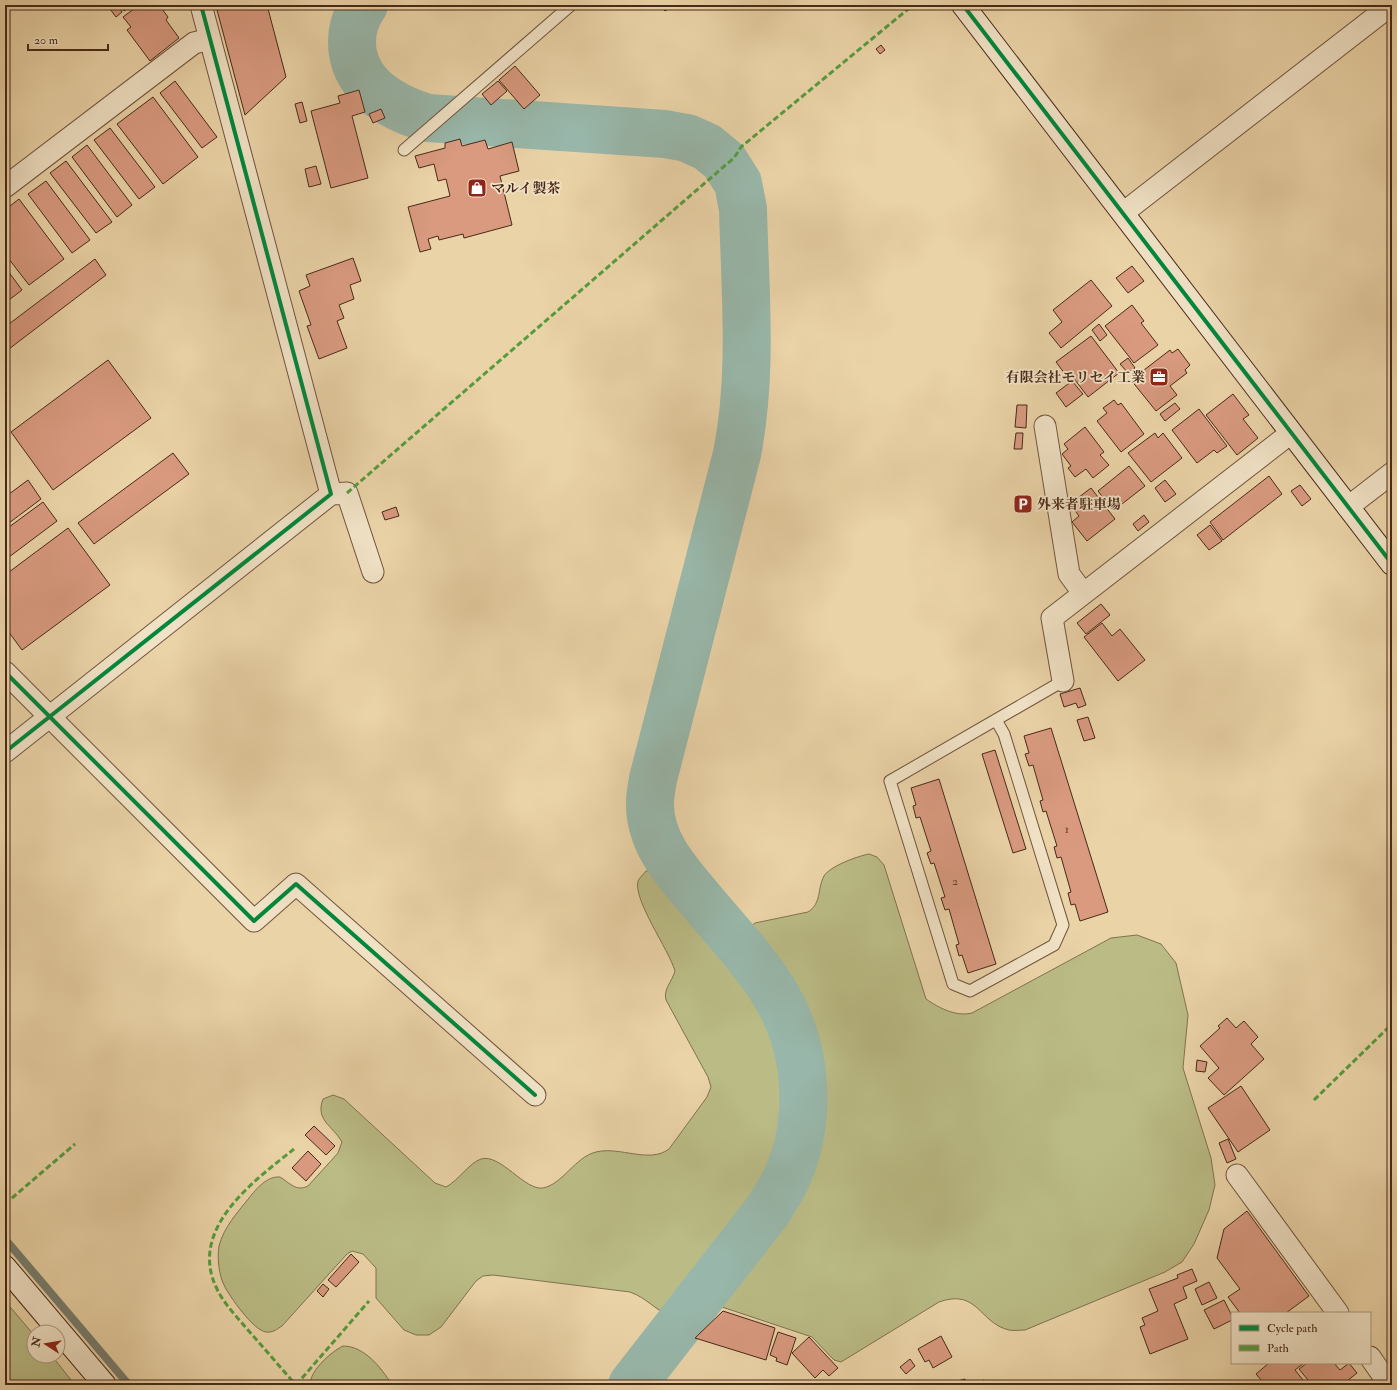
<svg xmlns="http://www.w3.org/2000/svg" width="1397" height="1390" font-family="'IM FELL Double Pica','Noto Serif JP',serif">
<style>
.green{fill:#babb85;stroke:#81724f}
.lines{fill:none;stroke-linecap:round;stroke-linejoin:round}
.stream{stroke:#787e70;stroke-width:8}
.river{stroke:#98b7aa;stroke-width:48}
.building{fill:#d99a80;stroke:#482919}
.lane-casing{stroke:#70543c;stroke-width:13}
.street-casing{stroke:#70543c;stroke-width:23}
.secondary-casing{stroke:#482919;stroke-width:24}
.lane{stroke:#f1e2c6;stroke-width:11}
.street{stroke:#f1e2c6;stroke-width:21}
.secondary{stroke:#f1e2c6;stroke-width:22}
.quiet{stroke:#559c3e;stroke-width:3;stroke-dasharray:6 3;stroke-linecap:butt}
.cycleway-casing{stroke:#f1e2c6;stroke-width:6}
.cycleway{stroke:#00873e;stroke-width:4}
.labels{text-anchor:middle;stroke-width:3.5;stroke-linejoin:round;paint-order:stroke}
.number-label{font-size:12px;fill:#6c4533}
.poi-label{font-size:14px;font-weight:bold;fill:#482919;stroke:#f1e2c6;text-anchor:start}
</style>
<rect width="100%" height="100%" fill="#ead3a7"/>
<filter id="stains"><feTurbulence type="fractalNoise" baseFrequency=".005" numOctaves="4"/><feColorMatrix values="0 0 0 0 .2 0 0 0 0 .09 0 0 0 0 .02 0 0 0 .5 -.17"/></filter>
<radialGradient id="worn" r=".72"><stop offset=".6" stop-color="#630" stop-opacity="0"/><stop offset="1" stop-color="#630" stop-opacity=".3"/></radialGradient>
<g class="green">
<path d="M869,854L877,857L884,865L926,999C939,1008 956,1017 972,1013L1111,938L1137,935L1161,944L1176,963L1188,1015L1183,1068L1211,1158L1215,1185L1209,1210L1194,1244L1182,1262L1165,1272L1025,1330C1020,1330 1014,1331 1009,1330C979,1323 978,1288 939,1302L841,1362L834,1360L812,1337L719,1306L715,1303V1294C730,1276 744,1258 758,1239C765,1231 773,1222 779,1213C820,1144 824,1068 788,996C777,975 755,955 746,936L749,928L755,923L808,912C822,903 817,889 824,876C830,866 858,856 869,854Z"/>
<path d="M657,870L667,876L750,975L770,1004L784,1036L792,1070L793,1105L789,1139L778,1172L761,1203L676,1313L671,1316C656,1311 647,1298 630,1292L493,1275L483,1276L476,1281L441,1327L429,1335H416L404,1330L376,1298V1268L363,1254L352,1251L347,1254L282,1326C277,1329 273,1333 266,1332C254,1331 229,1296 224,1285C219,1275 217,1258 219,1246C224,1227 237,1213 249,1198C257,1188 267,1176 280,1177C290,1183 296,1192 308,1186L338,1153L342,1142C332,1125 315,1120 323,1099L333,1095L344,1099L435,1183L446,1187C459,1180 469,1163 481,1159C500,1153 525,1191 543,1188C563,1184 575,1157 596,1152C620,1146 649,1164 669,1149L707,1097L711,1087L708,1077L666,1000C663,989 672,982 675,971C669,950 633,900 638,881C639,878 644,874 646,871Z"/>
<path d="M5,1301L34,1335V1356H52L75,1385H12L5,1378Z"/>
<path d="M343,1346C364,1346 381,1367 392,1385H310C310,1370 331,1352 343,1346Z"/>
</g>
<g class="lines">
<path class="stream" d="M5,1239L129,1385"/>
<path class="river" d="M364,5C356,16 352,28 352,42C352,85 392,108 428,118L665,134L687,138L707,147L724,161L738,183L743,209C745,290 753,374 737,454L653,779C652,786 650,795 650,802C649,844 679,874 704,904C729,934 758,964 778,999C808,1051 812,1122 787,1177C782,1188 775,1198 769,1209L632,1385"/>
</g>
<g class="building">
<path d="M115,5H117L122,12L116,17L110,9Z"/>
<path d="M120,5H133L124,11Z"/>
<path d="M139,5H159L168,17L166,20L179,38L150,61L127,30L131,27L123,17Z"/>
<path d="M236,5H267L286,77L245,115L217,10Z"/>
<path d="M660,5H673L665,11Z"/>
<path d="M881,45L885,50L880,54L876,49Z"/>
<path d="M515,66L540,95L524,109L499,80Z"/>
<path d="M175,81L217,137L202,148L160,93Z"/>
<path d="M498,81L507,91L491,105L482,94Z"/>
<path d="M359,90L365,112L352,116L368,178L331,188L311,111L340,103L338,96Z"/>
<path d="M153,97L198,157L163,184L117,124Z"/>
<path d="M302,102L307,121L300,123L295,104Z"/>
<path d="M381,109L385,118L373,123L369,114Z"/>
<path d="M110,128L155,187L139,199L94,140Z"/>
<path d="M460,139L462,146L485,140L488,149L512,142L519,171L500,176L512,225L464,238L463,234L439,240L438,236L428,239L431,249L420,252L408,207L450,196L446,179L438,181L434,164L419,168L415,156L445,148V143Z"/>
<path d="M87,145L132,205L117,217L72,157Z"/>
<path d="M66,161L112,222L96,233L50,173Z"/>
<path d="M316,166L321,184L309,187L305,169Z"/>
<path d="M46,181L90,240L72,253L28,194Z"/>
<path d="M19,199L64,259L29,285L5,254V210Z"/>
<path d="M353,258L361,281L350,285L354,299L339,305L344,318L337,321L347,348L319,359L307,326L311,325L299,291L310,286L306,275Z"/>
<path d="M95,259L106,275L5,352V327Z"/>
<path d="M1132,266L1144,281L1128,293L1116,278Z"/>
<path d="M5,267L22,290L5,303Z"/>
<path d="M1091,280L1112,306L1061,348L1049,333L1062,322L1053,310Z"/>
<path d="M1132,305L1144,321L1141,323L1158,345L1134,363L1105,326Z"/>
<path d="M1099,324L1107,335L1100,341L1092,330Z"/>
<path d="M1091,336L1119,373L1088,397L1072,376L1068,378L1056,362Z"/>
<path d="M1178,349L1190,365L1185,370L1187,373L1170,386L1177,395L1156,411L1131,380L1170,350L1172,353Z"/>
<path d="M1128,358L1135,368L1128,373L1120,364Z"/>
<path d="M108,360L151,418L53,490L11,432Z"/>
<path d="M1072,381L1083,394L1066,407L1056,393Z"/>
<path d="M1233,394L1249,415L1243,419L1258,438L1237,455L1206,415Z"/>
<path d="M1114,400L1118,405L1121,403L1144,434L1121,452L1097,421L1107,413L1103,408Z"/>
<path d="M1175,403L1180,409L1165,421L1160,414Z"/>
<path d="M1017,405H1027L1026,428L1015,427Z"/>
<path d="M1199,409L1227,446L1217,453L1214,450L1197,463L1172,430Z"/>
<path d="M1085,427L1104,452L1100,455L1109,465L1093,478L1086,469L1075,477L1068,468L1071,466L1062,454L1068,449L1064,444Z"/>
<path d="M1016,433H1023L1022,449H1014Z"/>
<path d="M1155,433L1158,438L1163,433L1182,458L1151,482L1128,453Z"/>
<path d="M173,453L189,474L94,544L78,523Z"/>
<path d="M1129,466L1145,486L1113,511L1098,491Z"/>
<path d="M1269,476L1282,494L1223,540L1210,522Z"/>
<path d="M28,480L41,499L5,526V497Z"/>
<path d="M1165,480L1176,494L1165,502L1155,488Z"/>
<path d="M1300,485L1311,499L1302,506L1291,491Z"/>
<path d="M1091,488L1115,519L1087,541L1072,522L1079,516L1070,504Z"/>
<path d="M43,502L57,521L9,557L5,552V530Z"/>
<path d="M396,507L399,516L385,520L382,512Z"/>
<path d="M1144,515L1149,522L1138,531L1133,524Z"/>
<path d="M1210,525L1222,541L1209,550L1197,535Z"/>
<path d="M68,528L110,585L22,650L5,627V575Z"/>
<path d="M1101,604L1110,615L1086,634L1077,623Z"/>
<path d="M1102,623L1112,636L1120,629L1145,660L1118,681L1084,637Z"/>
<path d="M1080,688L1086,705L1078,708L1076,703L1064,707L1060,694Z"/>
<path d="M1088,717L1095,738L1084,741L1077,720Z"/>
<path d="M1051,728L1108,912L1080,921L1075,904L1071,905L1068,893L1071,892L1061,857L1057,858L1054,847L1057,846L1046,811L1043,812L1040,801L1043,800L1033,765L1029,766L1025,754L1029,753L1024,736Z"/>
<path d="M995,750L1026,849L1013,853L982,754Z"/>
<path d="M939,779L996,964L968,973L962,955L959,956L956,945L959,944L949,909L945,910L941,898L945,897L934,863L931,864L927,853L931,851L920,817L916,818L913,806L916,805L911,788Z"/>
<path d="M1227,1018L1236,1028L1244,1021L1258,1037L1251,1044L1264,1059L1224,1095L1208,1078L1219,1068L1200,1046L1220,1028L1218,1026Z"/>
<path d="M1197,1060L1207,1062L1205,1072L1196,1071Z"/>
<path d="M1241,1086L1270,1130L1238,1152L1208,1108Z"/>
<path d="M314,1126L335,1146L326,1155L305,1135Z"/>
<path d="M1228,1139L1236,1159L1227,1163L1219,1143Z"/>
<path d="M308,1151L321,1164L306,1181L292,1168Z"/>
<path d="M1247,1211L1309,1296L1286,1313H1240L1228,1297L1240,1289L1217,1258L1224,1229Z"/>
<path d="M351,1254L359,1262L336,1287L328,1280Z"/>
<path d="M1192,1269L1197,1281L1183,1287L1187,1298L1174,1304L1188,1339L1150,1354L1140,1327L1145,1325L1142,1318L1158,1311L1149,1289L1178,1278L1177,1275Z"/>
<path d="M1209,1282L1217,1298L1202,1305L1195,1289Z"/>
<path d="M323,1284L329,1289L323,1297L317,1291Z"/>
<path d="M1224,1300L1232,1316V1320L1214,1329L1204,1310Z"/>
<path d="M723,1311L775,1328L766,1360L695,1338Z"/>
<path d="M778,1332L796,1338L787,1365L776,1361L777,1358L770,1355Z"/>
<path d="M941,1336L952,1357L933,1368L929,1360L925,1362L918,1349Z"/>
<path d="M809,1337L838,1368L829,1376L823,1370L815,1378L792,1353Z"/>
<path d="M910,1359L915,1366L906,1374L900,1367Z"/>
<path d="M1269,1363H1304L1295,1370L1307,1385H1265L1256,1374Z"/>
<path d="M1307,1363H1334L1340,1370L1349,1363L1357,1373L1342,1385H1312L1299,1369Z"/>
<path d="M965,1379L967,1385L984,1380L986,1385H943Z"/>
</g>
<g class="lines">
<defs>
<g id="lane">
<path d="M404,150L571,5"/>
<path d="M996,720L1004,734L1063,925L1054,945L970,991L953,984L890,781L1063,681"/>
</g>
<g id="street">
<path d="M5,187L194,43L210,39"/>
<path d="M1123,213L1391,5"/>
<path d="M1045,426L1069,574L1083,593"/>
<path d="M331,494L347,493L373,572"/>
<path d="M1348,507L1392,473"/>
<path d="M5,672L254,921L296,884L535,1095"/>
<path d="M1063,681L1052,618L1291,433"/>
<path d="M5,752L331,494L201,5"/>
<path d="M1237,1175L1338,1313"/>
<path d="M1370,1357L1384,1377L1385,1385"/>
</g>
<g id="secondary">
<path d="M963,5L1392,564"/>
<path d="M5,1267L105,1385"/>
</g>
</defs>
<use href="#lane" class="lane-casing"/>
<use href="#street" class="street-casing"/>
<use href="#secondary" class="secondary-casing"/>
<use href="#lane" class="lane"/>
<use href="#street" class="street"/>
<use href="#secondary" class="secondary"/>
<g class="quiet">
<path d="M347,493L721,169L734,158L741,147L913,5"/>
<path d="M1314,1100L1392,1024"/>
<path d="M294,1149C254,1181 187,1229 217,1289C224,1304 237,1317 248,1330C264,1348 280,1367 296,1385"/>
<path d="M5,1204L75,1144"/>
<path d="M296,1385L369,1301"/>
</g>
<defs>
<g id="cycleway">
<path d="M963,5L1392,564"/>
<path d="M5,672L254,921L296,884L535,1095"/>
<path d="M5,752L331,494L201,5"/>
</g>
</defs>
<use href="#cycleway" class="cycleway-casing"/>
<use href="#cycleway" class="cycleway"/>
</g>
<defs>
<symbol id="shop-square" viewBox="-11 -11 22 22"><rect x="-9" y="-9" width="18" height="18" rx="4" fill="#8f2418" stroke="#f1e2c6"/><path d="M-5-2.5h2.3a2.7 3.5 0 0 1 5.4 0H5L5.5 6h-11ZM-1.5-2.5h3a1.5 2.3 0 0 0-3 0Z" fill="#fff"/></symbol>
<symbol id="office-square" viewBox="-11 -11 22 22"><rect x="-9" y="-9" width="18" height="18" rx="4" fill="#8f2418" stroke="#f1e2c6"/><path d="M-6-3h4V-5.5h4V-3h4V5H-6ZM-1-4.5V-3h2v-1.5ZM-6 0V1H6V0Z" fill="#fff"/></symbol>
<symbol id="parking-square" viewBox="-11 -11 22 22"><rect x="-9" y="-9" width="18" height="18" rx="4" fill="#8f2418" stroke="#f1e2c6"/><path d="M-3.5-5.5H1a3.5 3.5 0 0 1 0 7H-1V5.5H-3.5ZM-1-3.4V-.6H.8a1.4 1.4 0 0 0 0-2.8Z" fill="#fff"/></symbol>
</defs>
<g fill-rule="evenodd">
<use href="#shop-square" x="466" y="177" width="22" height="22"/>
<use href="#office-square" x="1148" y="366" width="22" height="22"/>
<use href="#parking-square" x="1012" y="493" width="22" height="22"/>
</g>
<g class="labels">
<g class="number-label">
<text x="1067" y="833">1</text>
<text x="955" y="885">2</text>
</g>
<g class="poi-label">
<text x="491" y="193">マルイ製茶</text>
<text x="1145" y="382" text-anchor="end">有限会社モリセイ工業</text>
<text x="1037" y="509">外来者駐車場</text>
</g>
</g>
<rect width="1397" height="1390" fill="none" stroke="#ead3a7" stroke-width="20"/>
<rect x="6" y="6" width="1385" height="1378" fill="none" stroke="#482919" stroke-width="2"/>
<rect x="10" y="10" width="1377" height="1370" fill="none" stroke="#482919"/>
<rect x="1231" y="1312" width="140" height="52" fill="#f1e2c6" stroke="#ad9881"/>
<rect x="1239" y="1325" width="20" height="6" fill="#00873e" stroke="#ad9881"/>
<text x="1267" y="1332" font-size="12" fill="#482919">Cycle path</text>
<rect x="1239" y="1345" width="20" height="6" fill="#559c3e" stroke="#ad9881"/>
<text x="1267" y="1352" font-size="12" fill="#482919">Path</text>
<g transform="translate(46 1344) rotate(282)"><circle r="19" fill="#f1e2c6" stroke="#ad9881"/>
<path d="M0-3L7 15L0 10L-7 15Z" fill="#8f2418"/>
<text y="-6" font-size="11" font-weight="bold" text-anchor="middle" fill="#482919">N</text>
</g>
<path d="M28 44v6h80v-6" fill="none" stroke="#482919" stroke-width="2"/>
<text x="34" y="44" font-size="12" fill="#482919" stroke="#f1e2c6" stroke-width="3" paint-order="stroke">20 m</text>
<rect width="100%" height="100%" filter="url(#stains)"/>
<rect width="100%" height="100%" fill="url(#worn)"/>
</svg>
